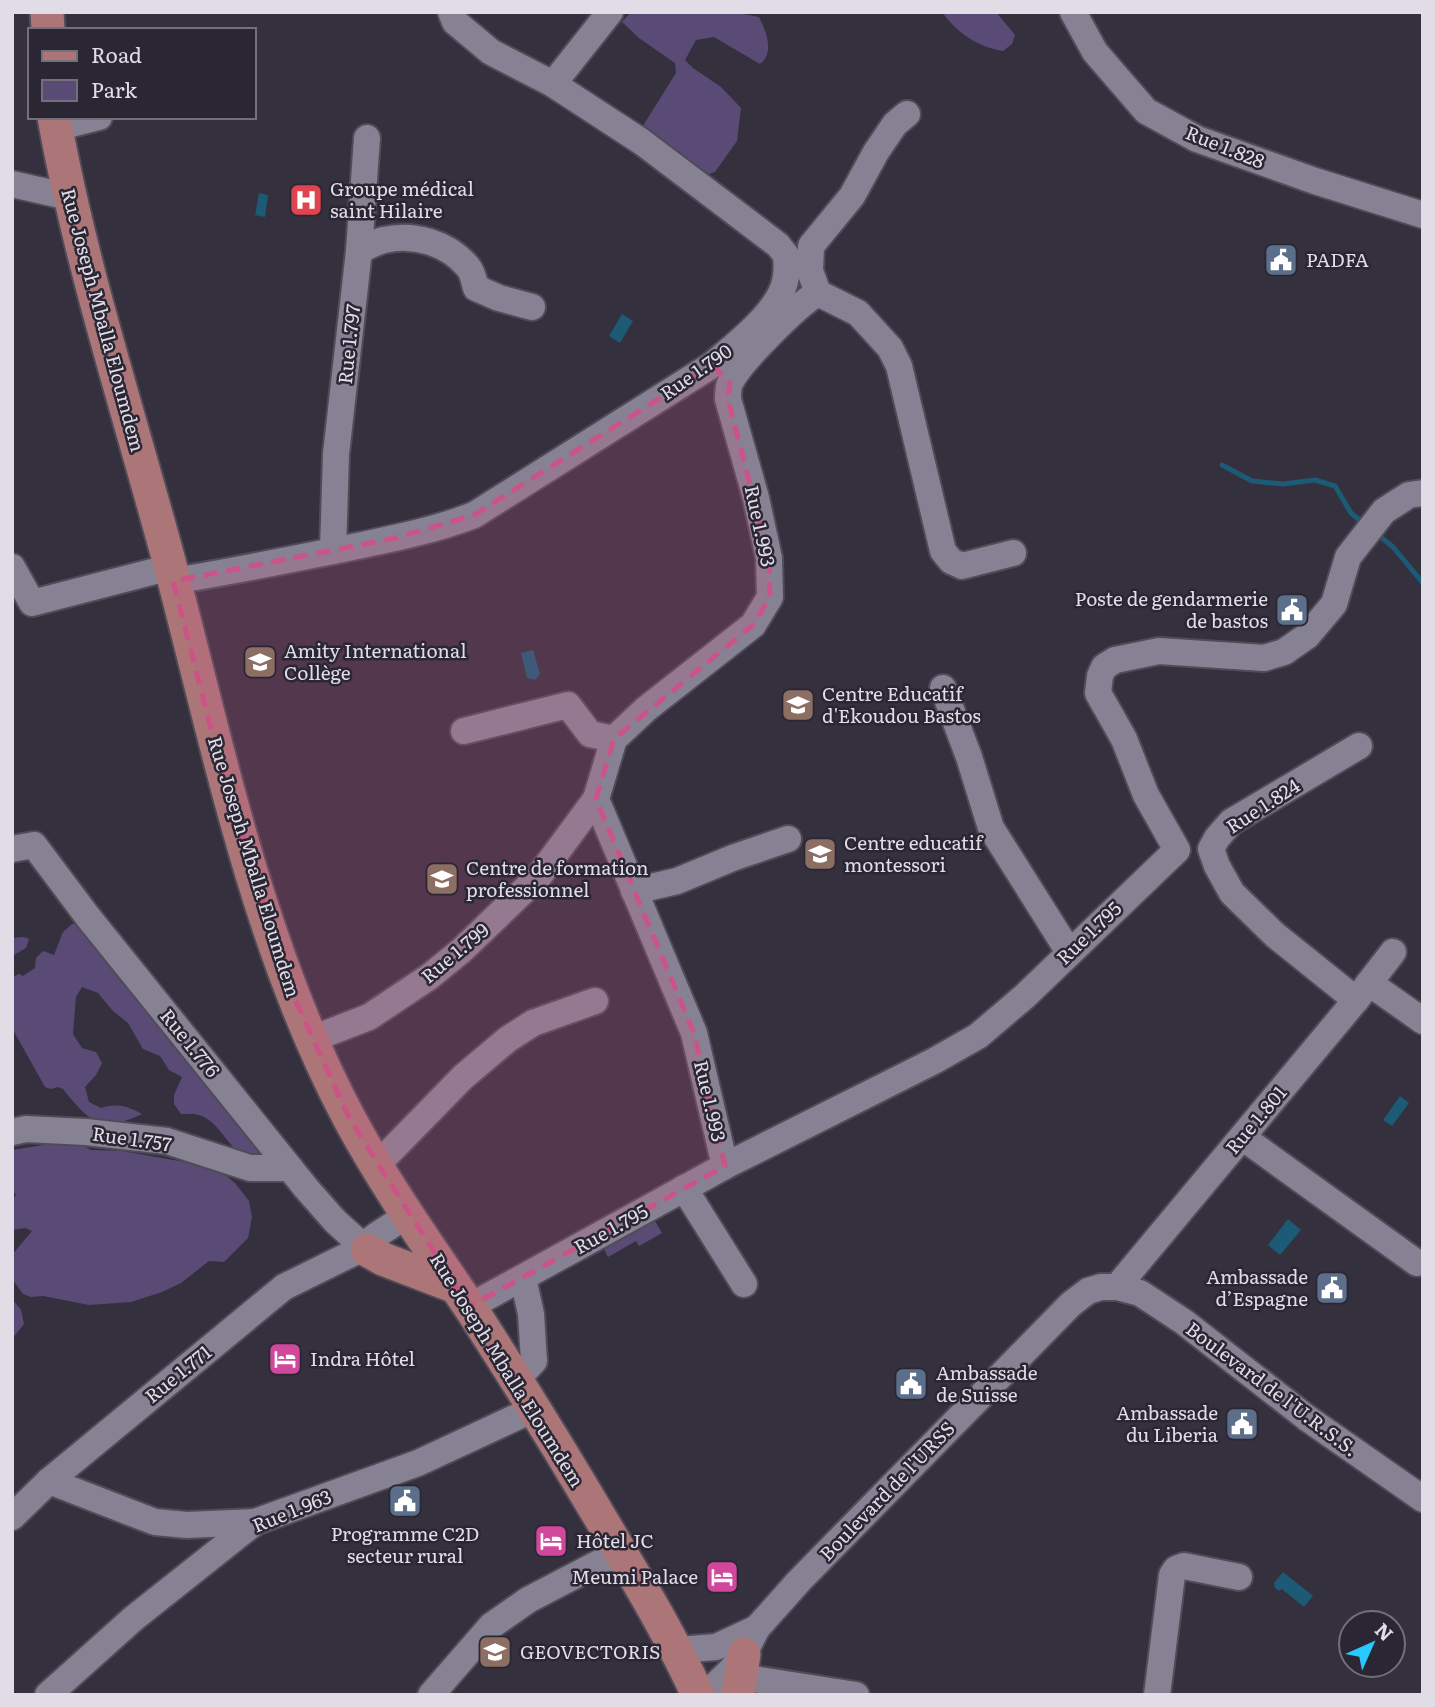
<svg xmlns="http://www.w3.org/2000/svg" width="1435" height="1707" font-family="Literata,serif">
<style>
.green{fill:#5a4b76}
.water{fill:#1c5a75}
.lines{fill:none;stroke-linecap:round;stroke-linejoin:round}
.stream{stroke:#1c5a75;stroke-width:5}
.minor-casing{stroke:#504b57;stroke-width:30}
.major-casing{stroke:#504b57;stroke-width:37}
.minor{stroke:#878293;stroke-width:26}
.major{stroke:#ac7678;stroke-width:33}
.marked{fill:#cb5385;fill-opacity:0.2;stroke:#cb5385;stroke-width:5;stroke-dasharray:14 9;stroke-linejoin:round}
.labels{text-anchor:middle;stroke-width:5;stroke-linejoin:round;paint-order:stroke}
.street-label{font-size:19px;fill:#e0dde6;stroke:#2b2634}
.poi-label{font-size:19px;fill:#e0dde6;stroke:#2b2634;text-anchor:start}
</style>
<rect width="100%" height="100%" fill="#35303e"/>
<g class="green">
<path d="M631,12H732L759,17C766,31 775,53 760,64L714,37L696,40L685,60L693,68L721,87L741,108L737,141L715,172L709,174L697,170L641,129L676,73L675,63L639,38L622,22Z"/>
<path d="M942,12H996L1015,35L1012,44L1003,51C978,47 957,33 942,12Z"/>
<path d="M72,924H75L152,1012L260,1152L252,1159C229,1154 222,1122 199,1115C194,1113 187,1114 181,1114L174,1104V1095L182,1077L169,1070L160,1056L143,1049L128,1023L113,1011L98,993L82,987L76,997L73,1034L82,1048L96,1052L102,1063L96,1075L85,1087L89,1102L101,1108C118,1103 127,1106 142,1114C100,1134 89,1121 63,1089L58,1087L51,1089L45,1087L12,1028V977L19,974L23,976L35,968L36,958L43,951L54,955L63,932Z"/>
<path d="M24,937L29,939L26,948L12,956V938Z"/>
<path d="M62,1142L78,1143L91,1150L122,1151L202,1165L225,1175L235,1183L249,1201L252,1217L248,1238L224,1262L209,1261L181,1283L162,1292L131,1302L89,1305L43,1296L31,1297L23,1294L12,1279V1255L32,1231L25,1228L12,1230V1202L16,1194L12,1192V1150Z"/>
<path d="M652,1216L662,1233L639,1246L636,1241L608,1257L602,1245Z"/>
<path d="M12,1299L21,1310L24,1324L12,1339Z"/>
</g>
<g class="water">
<path d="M259,193L268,195L265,217L255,215Z"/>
<path d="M622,314L633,321L620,343L609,336Z"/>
<path d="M533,650L540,674L535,680L527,678L521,653Z"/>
<path d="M1400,1096L1409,1103L1392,1126L1383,1120Z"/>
<path d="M1288,1219L1301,1230L1280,1255L1268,1245Z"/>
<path d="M1283,1572L1313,1596L1304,1607L1282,1589L1279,1591L1275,1588L1274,1583Z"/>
</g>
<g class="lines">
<g class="stream">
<path d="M1222,465L1252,481L1283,484L1315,480L1335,486L1351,513L1363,523"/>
<path d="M1376,533L1393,547L1423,583"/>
</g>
<defs>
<g id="minor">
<path d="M1073,12L1095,52L1146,111L1197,139L1315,181L1423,215"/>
<path d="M553,84L610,12"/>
<path d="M56,128L99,117"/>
<path d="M12,184L69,197"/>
<path d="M359,251C367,247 375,242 384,240C414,233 448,243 468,267C473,273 474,281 476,288L499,298L532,307"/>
<path d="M818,293L810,271L811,246L852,196L876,152L895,124L907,114"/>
<path d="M333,551L336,454L359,251L367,138"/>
<path d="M12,567L32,603L171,567"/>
<path d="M173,581C229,572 283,561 338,550C385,540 430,532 474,515L712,365C734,346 773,316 783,288C787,278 787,265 786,255L778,245L642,142L553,84L491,52L455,22L451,12"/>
<path d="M943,688L969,757L991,828L1069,952"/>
<path d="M464,731L568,705L590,734L614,739"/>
<path d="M12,849L34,845L88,917L306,1188L335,1221L367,1250"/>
<path d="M634,891L677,881L735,857L788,839"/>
<path d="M1369,983L1423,1021"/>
<path d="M1356,1000L1275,935L1232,893L1217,866L1211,849L1217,838L1231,822L1359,746"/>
<path d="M312,1039L369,1017L429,977L462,950L539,876L596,799"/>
<path d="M12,1132L26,1129L86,1132L167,1141L250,1168H290"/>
<path d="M1242,1137L1417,1263"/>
<path d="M377,1165L463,1077L508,1039L533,1023L595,1001"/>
<path d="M725,1166L694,1033L596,799L614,739L646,709L753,625L770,597L769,558L756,498L728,399C728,394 728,388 730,383C740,362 798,304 818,293L858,313L890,348L899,366L943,551L951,561L962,566L1013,553"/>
<path d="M684,1188L744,1284"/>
<path d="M1117,1287L1356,1000L1393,952"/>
<path d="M469,1307L725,1166L934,1061L978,1036L1025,996L1177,850L1146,795L1124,739L1098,693L1100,676L1104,667L1115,660L1159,651L1264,658L1284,652L1307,636L1334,604L1348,557L1384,511L1409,495L1423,493"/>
<path d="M517,1379L534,1361L531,1314L523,1278"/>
<path d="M49,1481L155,1522L187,1525L255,1522"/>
<path d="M12,1517L49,1481L284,1287L357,1251L377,1235L409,1214"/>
<path d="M678,1650L716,1647L757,1628"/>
<path d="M741,1677L856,1695"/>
<path d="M48,1695L134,1618L255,1522L418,1463L536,1408"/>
<path d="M431,1695L491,1626L528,1600L620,1552"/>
<path d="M705,1695L731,1670L744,1654L757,1628L799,1581L1071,1304L1088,1291L1101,1287H1117L1140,1293L1184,1322L1307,1418L1423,1499"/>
<path d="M1157,1695L1172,1575L1176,1569L1184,1566L1239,1577"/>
</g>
<g id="major">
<path d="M47,12L48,30"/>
<path d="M54,117C81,267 129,413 169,561C219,749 257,945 349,1118C386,1187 432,1251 475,1315C522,1388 567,1461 611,1536C642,1588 673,1640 698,1695"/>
<path d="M367,1250L383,1259L456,1287"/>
<path d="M738,1695L744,1654"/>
</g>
</defs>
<use href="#minor" class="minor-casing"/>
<use href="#major" class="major-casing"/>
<use href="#minor" class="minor"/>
<use href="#major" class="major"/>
</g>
<path class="marked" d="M712,365L730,383L728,399L769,558L770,597L753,625L614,739L596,799L694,1033L725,1166L469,1307L349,1118L288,984L220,764L173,581L395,538L474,515Z"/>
<defs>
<symbol id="hospital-square" viewBox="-11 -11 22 22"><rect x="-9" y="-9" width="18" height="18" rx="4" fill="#e0444e" stroke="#2b2634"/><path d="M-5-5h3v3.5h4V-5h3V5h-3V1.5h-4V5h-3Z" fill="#fff"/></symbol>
<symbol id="civic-square" viewBox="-11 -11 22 22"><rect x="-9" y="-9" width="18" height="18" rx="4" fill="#5c6f8a" stroke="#2b2634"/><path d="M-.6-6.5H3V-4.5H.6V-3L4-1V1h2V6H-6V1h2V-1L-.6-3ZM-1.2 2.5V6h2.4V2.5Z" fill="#fff"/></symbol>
<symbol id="school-square" viewBox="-11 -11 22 22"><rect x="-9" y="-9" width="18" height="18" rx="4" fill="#8d6e63" stroke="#2b2634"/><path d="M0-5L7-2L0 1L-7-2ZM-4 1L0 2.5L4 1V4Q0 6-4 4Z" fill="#fff"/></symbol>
<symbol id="university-square" viewBox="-11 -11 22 22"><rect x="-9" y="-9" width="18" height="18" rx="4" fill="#8d6e63" stroke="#2b2634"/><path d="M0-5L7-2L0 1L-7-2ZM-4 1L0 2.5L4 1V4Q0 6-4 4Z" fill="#fff"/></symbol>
<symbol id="hotel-square" viewBox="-11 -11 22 22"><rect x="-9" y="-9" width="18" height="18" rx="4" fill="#d1479c" stroke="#2b2634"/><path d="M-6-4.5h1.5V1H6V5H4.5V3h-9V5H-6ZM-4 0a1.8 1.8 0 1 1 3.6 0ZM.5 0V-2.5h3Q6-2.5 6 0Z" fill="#fff"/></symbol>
</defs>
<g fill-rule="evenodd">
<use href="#hospital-square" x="287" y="181" width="38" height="38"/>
<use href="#civic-square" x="1262" y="241" width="38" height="38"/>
<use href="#civic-square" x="1273" y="591" width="38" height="38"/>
<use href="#school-square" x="241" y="643" width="38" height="38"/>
<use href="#school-square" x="779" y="686" width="38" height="38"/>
<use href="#school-square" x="801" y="835" width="38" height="38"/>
<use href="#university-square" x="423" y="860" width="38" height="38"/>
<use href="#civic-square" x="1313" y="1269" width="38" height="38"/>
<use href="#hotel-square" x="266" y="1340" width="38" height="38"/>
<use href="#civic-square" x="892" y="1365" width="38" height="38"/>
<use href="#civic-square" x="1223" y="1405" width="38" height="38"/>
<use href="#civic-square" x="386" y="1482" width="38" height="38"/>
<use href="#hotel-square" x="532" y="1522" width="38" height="38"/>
<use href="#hotel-square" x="703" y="1558" width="38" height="38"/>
<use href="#university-square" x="476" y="1633" width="38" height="38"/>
</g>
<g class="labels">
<g class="street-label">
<text transform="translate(1225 147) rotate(22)" y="7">Rue 1.828</text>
<text transform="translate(103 320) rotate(75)" y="7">Rue Joseph Mballa Eloumdem</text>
<text transform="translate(349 344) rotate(-84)" y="7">Rue 1.797</text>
<text transform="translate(696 372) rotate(-35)" y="7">Rue 1.790</text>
<text transform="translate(760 526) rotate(78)" y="7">Rue 1.993</text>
<text transform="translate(1263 806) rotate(-33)" y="7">Rue 1.824</text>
<text transform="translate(254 867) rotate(73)" y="7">Rue Joseph Mballa Eloumdem</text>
<text transform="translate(1089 933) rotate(-44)" y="7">Rue 1.795</text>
<text transform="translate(455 953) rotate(-40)" y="7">Rue 1.799</text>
<text transform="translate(190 1043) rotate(51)" y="7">Rue 1.776</text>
<text transform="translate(710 1101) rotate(77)" y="7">Rue 1.993</text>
<text transform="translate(1256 1120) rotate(-50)" y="7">Rue 1.801</text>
<text transform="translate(132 1139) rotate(8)" y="7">Rue 1.757</text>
<text transform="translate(611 1229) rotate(-29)" y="7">Rue 1.795</text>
<text transform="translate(507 1370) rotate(58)" y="7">Rue Joseph Mballa Eloumdem</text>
<text transform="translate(178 1374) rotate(-39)" y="7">Rue 1.771</text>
<text transform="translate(1272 1389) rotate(37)" y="7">Boulevard de l'U.R.S.S.</text>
<text transform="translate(887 1491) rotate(-46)" y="7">Boulevard de l'URSS</text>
<text transform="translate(292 1511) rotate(-22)" y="7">Rue 1.963</text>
</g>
<g class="poi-label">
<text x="330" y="196">Groupe médical<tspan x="330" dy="22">saint Hilaire</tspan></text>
<text x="1306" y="267">PADFA</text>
<text x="1268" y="606" text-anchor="end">Poste de gendarmerie<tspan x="1268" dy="22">de bastos</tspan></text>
<text x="284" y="658">Amity International<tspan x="284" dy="22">Collège</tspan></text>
<text x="822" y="701">Centre Educatif<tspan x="822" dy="22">d'Ekoudou Bastos</tspan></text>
<text x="844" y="850">Centre educatif<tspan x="844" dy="22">montessori</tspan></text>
<text x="466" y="875">Centre de formation<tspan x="466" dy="22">professionnel</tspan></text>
<text x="1308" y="1284" text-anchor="end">Ambassade<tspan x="1308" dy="22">d’Espagne</tspan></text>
<text x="310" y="1366">Indra Hôtel</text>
<text x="936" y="1380">Ambassade<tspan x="936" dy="22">de Suisse</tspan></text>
<text x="1218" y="1420" text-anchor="end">Ambassade<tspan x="1218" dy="22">du Liberia</tspan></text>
<text x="405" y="1541" text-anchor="middle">Programme C2D<tspan x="405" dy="22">secteur rural</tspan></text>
<text x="576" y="1548">Hôtel JC</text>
<text x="698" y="1584" text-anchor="end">Meumi Palace</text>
<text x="520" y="1659">GEOVECTORIS</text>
</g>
</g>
<rect width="1435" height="1707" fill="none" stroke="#e0dde6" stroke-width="28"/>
<rect x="28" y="28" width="228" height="91" fill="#2b2634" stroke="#736f7b" stroke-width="2"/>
<rect x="42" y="51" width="35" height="10" fill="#ac7678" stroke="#736f7b" stroke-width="2"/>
<text x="91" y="63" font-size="21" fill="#e0dde6">Road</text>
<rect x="42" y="80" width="35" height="21" fill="#5a4b76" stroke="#736f7b" stroke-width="2"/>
<text x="91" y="98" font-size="21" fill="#e0dde6">Park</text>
<g transform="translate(1372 1644) rotate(45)"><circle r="33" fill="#2b2634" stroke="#736f7b" stroke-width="2"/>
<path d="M0-5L12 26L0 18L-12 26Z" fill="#29c8ff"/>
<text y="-10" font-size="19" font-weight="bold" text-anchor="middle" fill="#e0dde6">N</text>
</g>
</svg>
